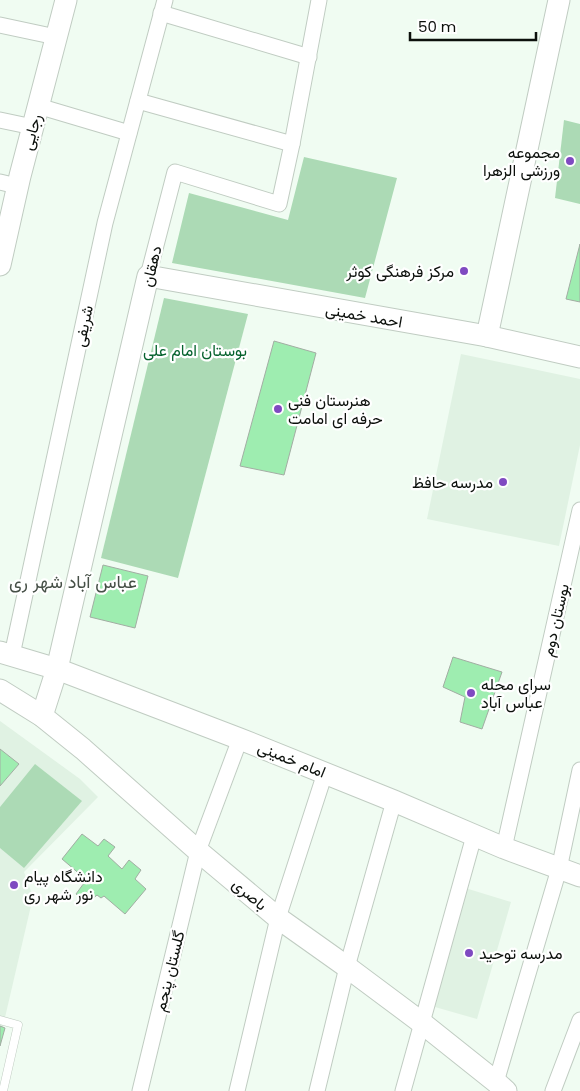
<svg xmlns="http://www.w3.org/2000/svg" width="580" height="1091" font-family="Poppins,Vazirmatn,sans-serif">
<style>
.built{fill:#e0f2e3}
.green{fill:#acdab5}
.building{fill:#9eedb0;stroke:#a2ada3}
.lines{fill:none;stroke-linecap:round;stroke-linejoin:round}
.lane-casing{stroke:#c0ccc2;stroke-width:9}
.street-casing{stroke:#c0ccc2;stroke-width:17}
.secondary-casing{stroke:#c0ccc2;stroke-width:23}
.lane{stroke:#fff;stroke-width:8}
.street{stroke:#fff;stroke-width:15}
.secondary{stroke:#fff;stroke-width:21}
.poi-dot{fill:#7f4ac1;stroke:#fff;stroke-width:2}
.labels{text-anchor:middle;stroke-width:4.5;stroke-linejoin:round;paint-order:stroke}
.street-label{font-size:16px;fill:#0c100c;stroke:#fff}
.poi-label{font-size:16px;fill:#0c100c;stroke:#fff;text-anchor:start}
.park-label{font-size:16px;fill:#05622d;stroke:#fff}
.neighbourhood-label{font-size:18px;fill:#465047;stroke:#fff}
</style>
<rect width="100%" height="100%" fill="#f0fcf2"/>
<g class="built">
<path d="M461,354L580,379V445L559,546L427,519Z"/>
<path d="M0,721L80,779L98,797L24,872L33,897L0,1039Z"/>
<path d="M462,887L511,902L477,1019L428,1005Z"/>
</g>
<g class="green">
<path d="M564,120L580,124V204L555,198Z"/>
<path d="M304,157L397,178L365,298L172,263L189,193L288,220Z"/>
<path d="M164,298L248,314L178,578L101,558Z"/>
<path d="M35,764L82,801L24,868L0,848V807Z"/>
</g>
<g class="building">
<path d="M580,244V302L566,299Z"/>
<path d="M274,341L316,353L284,475L240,466Z"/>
<path d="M103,565L148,576L135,628L90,617Z"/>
<path d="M453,657L502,672L482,729L460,722L465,697L443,687Z"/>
<path d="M0,749L19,764L0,786Z"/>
<path d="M82,834L98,846L104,839L115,847L108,856L122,869L129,860L141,870L135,879L146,889L125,914L104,896L101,898L97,895L88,903L76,894L84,883L80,880L82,876L62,859Z"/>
<path d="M0,1026L5,1028L0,1046Z"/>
</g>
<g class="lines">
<defs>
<path id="lane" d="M0,1020L18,1025L3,1091"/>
<g id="street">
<path d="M161,13L309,57"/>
<path d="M0,25L56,37"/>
<path d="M138,101L292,144"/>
<path d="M38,106L129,133"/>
<path d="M0,120L33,127"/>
<path d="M0,182L17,186"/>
<path d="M148,276L175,172L279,204L292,144L319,0"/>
<path d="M12,655L105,223L165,0"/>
<path d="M504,848L580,510"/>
<path d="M496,1082L559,869L580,770"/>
<path d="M140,1091L198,851L240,739"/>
<path d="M237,1091L278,918L325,773"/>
<path d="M317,1091L347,967L394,801"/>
<path d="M403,1091L474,836"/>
<path d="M553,1091L580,1020"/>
</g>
<g id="secondary">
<path d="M0,265L20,176L66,0"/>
<path d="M487,336L559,0"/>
<path d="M0,652L57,669L240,739L394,801L504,848L580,876"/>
<path d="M0,690L42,716L83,749L198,851L278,918L347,967L422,1023L496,1082L506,1091"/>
<path d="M42,716L57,669L148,276L487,336L580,357"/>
</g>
</defs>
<use href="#lane" class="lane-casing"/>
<use href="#street" class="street-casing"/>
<use href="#secondary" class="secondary-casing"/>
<use href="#lane" class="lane"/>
<use href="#street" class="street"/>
<use href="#secondary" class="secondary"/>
</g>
<g class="poi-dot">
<circle cx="570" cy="161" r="5"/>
<circle cx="464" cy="271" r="5"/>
<circle cx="278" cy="409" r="5"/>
<circle cx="503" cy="482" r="5"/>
<circle cx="471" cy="693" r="5"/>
<circle cx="14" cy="885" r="5"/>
<circle cx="469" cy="953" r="5"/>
</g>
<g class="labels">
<g class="street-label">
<text transform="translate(31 132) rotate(-75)" y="6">رجایی</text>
<text transform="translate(151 266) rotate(-76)" y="6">دهقان</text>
<text transform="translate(364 315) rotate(10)" y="6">احمد خمینی</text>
<text transform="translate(83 326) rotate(-78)" y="6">شریفی</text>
<text transform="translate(555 620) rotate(-77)" y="6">بوستان دوم</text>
<text transform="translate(292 759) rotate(22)" y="6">امام خمینی</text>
<text transform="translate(250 894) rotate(40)" y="6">باصری</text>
<text transform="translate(169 971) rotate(-76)" y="6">گلستان پنجم</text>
</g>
<g class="poi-label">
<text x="560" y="158" text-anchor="end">مجموعه<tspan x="560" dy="18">ورزشی الزهرا</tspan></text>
<text x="454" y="277" text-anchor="end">مرکز فرهنگی کوثر</text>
<text x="288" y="406">هنرستان فنی<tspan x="288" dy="18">حرفه ای امامت</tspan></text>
<text x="493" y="488" text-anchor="end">مدرسه حافظ</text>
<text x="481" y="690">سرای محله<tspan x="481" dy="18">عباس آباد</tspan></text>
<text x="24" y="882">دانشگاه پیام<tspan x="24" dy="18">نور شهر ری</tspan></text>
<text x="479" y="959">مدرسه توحید</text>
</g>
<g class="park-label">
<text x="195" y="356">بوستان امام علی</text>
</g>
<g class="neighbourhood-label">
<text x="73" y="588">عباس آباد شهر ری</text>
</g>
</g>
<path d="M410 32v8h126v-8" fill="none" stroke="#0c100c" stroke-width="2.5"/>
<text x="418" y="32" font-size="15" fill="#0c100c" stroke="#ffffff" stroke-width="4" paint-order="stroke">50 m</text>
</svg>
